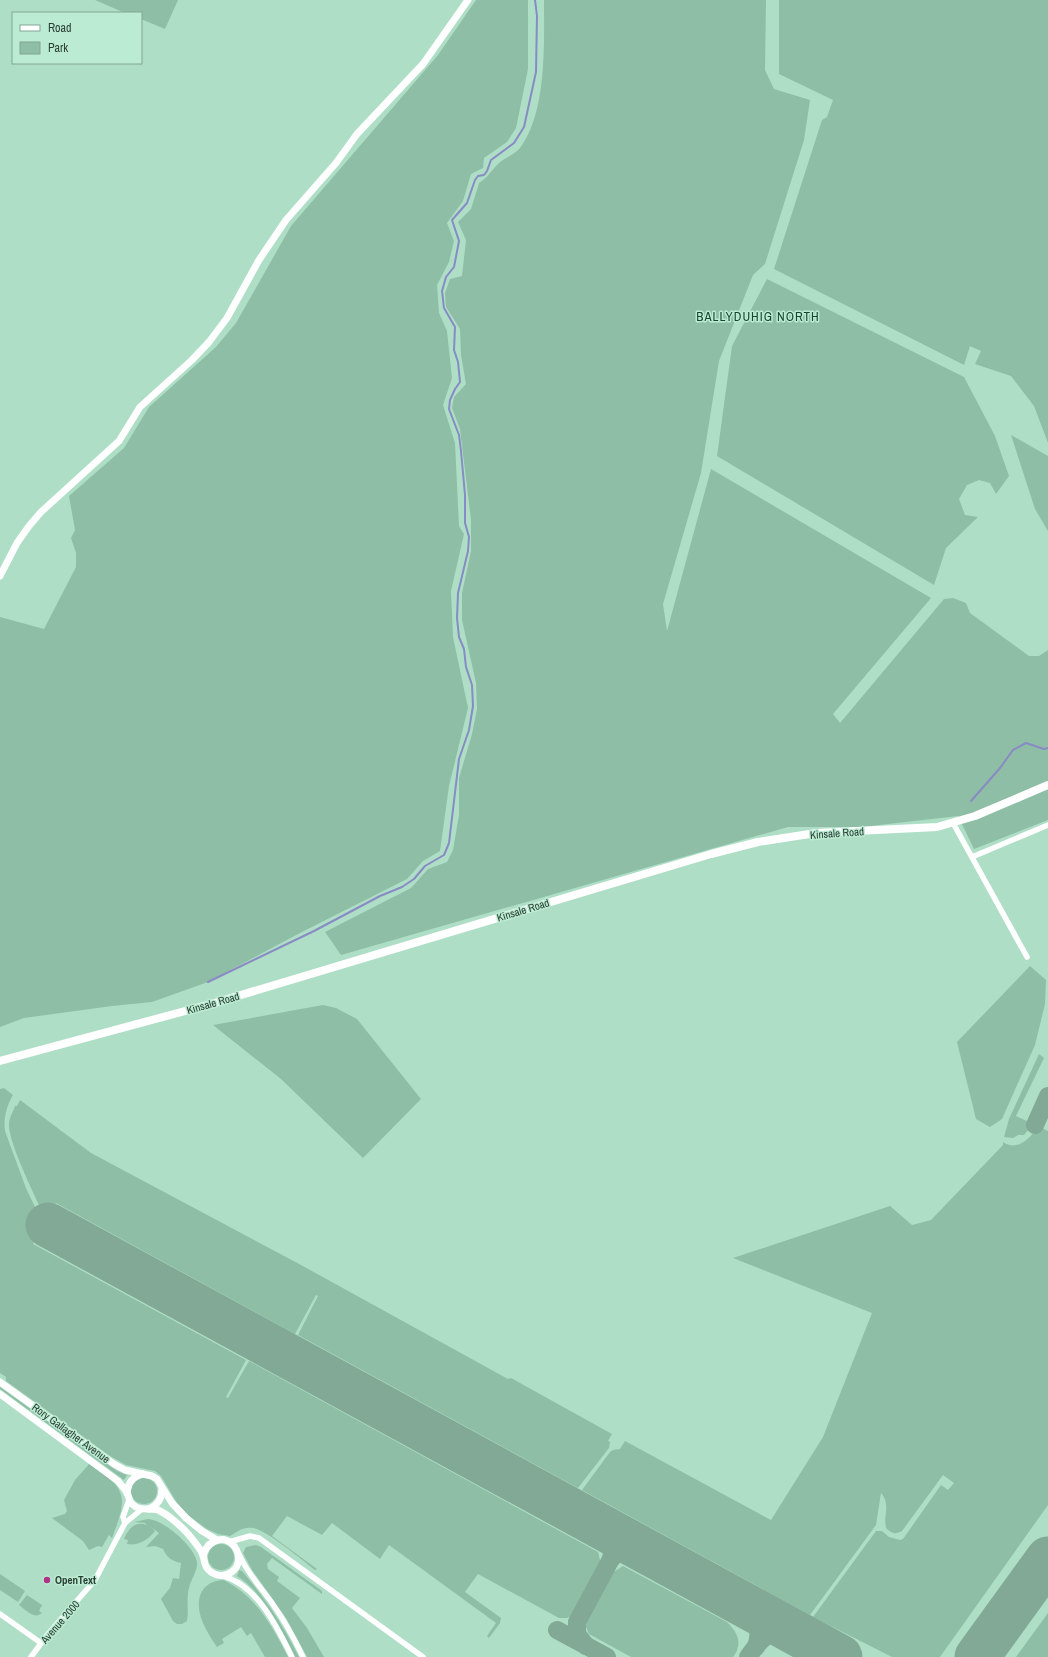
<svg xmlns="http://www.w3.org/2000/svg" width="1048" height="1657" font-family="'Archivo Narrow',sans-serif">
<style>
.green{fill:#8fbea6}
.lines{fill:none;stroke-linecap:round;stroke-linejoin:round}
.stream{stroke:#898bc4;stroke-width:2}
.taxiway{stroke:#82a996;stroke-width:18}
.runway{stroke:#82a996;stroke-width:45}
.minor{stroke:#fff;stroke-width:5.5}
.tertiary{stroke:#fff;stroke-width:7}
.secondary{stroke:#fff;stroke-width:8}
.poi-dot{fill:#ac3387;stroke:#bbebd2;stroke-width:1.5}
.labels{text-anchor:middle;stroke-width:3;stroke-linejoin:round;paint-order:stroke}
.street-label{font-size:11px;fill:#2a3e34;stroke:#bbebd2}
.poi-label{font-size:11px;font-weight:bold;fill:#2a3e34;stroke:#bbebd2;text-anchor:start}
.quarter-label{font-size:13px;letter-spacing:1px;fill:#174531;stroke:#bbebd2}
</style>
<rect width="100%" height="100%" fill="#aedec6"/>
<g class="green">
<path d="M95,0H178L165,29L141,19V13H125Z"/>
<path d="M476,0H528V69L516,128L507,142L484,158L483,168L471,174L463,201L447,223L454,241L449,262L437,285L439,313L447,331L452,378L443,405L455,443L459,526L464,534L451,591L453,637L468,708L449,786L440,851L423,861L407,879L300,933L208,982L152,1002L112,1006L24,1018L0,1027V617L44,629L76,567V553L71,538L75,530L69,496L124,448L149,407L216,347L236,323L291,226L438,55Z"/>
<path d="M544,0H766L765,70L774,89L810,100L804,140L765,264L753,275L719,361L701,473L663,604L667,631L711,469L931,598L833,714L840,723L944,599L953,598L966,603L970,613L1029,656H1039L1048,650V820L974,849L958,816L862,827H788L341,955L325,932L411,888L428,869L447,862L453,850L459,815V778L472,734L477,709L476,683L462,620V593L471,551V520L460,429L452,408L454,397L466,384L461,355L460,329L446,307L445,293L450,279L462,276L466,240L458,222L471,209L479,183C487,178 491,171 498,164C504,158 514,155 520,148C547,112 544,44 544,0Z"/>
<path d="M779,0H1048V443L1034,406L1011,376L975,364L981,351L970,346L964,365L774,269L822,120L827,117L833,100L779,74Z"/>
<path d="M767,279L964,377L995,436L1009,476L996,494L990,483L979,480L967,485L959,499L965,515L978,517L946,548L934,585L717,456L732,346Z"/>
<path d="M1011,435L1048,456V531L1035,509Z"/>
<path d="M1030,966L1046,980L1045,1004L1035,1045L1002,1119L990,1127L976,1119L957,1042Z"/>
<path d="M323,1005L336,1008L357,1019L421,1099L363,1158L281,1079L213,1025Z"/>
<path d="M1039,1054L1044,1058L1016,1116L1033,1124L1024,1135H1018L1013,1138L1004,1137L1009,1119Z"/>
<path d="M4,1088L13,1095C7,1105 3,1119 5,1131L26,1188L43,1224L33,1244L246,1360L226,1397L228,1398L249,1361L598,1552L601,1564L573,1615L567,1618H559L478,1574L465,1592L501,1618L500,1623L489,1638L487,1636L496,1623L389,1545L380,1559L332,1523L322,1535L287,1516L272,1536L317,1569L315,1570C304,1561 265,1529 253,1528C241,1527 238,1532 230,1536L218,1534L207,1529L190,1517L177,1503L161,1476L155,1471L126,1465L110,1456L6,1381V1377L0,1373V1089Z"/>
<path d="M20,1100L91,1153L301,1265L508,1379L511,1378L612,1434L608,1441L610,1442L609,1448L578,1488L298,1335L318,1296L316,1295L295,1334L56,1203L46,1220C37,1200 8,1143 9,1124C9,1118 13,1112 15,1106H17Z"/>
<path d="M1038,1126L1048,1131V1505L940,1657H892L813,1617L876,1531H882L889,1537L900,1540L903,1539L941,1485L948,1490L954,1483L943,1475L902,1531C895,1535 891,1533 886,1528C883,1514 891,1505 881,1493L876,1525L810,1615L582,1490L610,1452L613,1450L620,1449L625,1441L771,1520L823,1437L872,1313L733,1258L890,1206L912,1225L931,1220L1003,1145V1142C1017,1152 1031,1138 1038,1126Z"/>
<path d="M0,1387L117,1471L127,1475L124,1480L0,1389Z"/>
<path d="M90,1463C126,1490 129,1494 112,1538L109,1535L102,1547L98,1546L89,1550L83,1541L52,1518L65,1514L67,1511L64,1500L75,1480Z"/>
<circle cx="144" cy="1491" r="13"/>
<path d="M148,1519C164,1520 194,1546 197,1562C198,1571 191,1579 189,1588C186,1599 189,1610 187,1621L182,1624H177L173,1621L161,1599L170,1588L173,1578L179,1579L181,1563C172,1561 167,1558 163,1549L155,1546L146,1547L159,1533L151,1527L155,1531C148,1540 138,1546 127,1544L128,1540L124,1539C129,1528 135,1521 147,1525L145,1523L134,1522Z"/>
<circle cx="221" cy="1557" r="13"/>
<path d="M256,1545L261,1547L322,1591V1594L272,1558L267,1564L268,1569L279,1577L277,1581L300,1598L292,1608L307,1628L324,1657H307L286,1618L252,1570L243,1553L246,1547Z"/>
<path d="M623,1566L727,1622C738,1633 743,1644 733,1657H631L589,1634L584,1622L612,1573Z"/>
<path d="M239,1570L242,1571C265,1598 284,1626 299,1657H295C282,1630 263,1592 237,1576Z"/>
<path d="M0,1574L25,1591L18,1602L0,1590Z"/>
<path d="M224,1580C256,1597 272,1625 288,1657H265L251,1633L247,1636L241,1627L222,1639L224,1643L217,1647C212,1640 207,1632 203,1623C194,1602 199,1581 224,1580Z"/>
<path d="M27,1595L42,1605L39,1611L42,1613C34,1620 26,1610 19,1605Z"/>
<path d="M1048,1613V1657H1016Z"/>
</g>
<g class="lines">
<g class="stream">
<path d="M971,801L1000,768L1013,750L1026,743L1044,749L1048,748"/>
<path d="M208,982L314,931L380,896L402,887L414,879L425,866L444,855L449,843L459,759L469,730L473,706L472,685L466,667L464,649L459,637L457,618L458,593L468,551L469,537L465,523V495L461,451L459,435L449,409L450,400L455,389L460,382L458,362L454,350L455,327L444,308L442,291L446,277L454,267L459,241L452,220L467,203L475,180L478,176L484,175L487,171L491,160L514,143L524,127L536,72L537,16L535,0"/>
</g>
<g class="taxiway">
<path d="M1035,1125L1048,1096"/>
<path d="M611,1559C621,1549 630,1547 643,1550"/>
<path d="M744,1605C757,1617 762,1629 756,1647"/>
<path d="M557,1630L607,1657"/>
<path d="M586,1646L577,1634V1622L611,1559C614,1544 611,1536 600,1526"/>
<path d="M748,1657C766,1632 772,1626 802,1637"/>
</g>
<g class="runway">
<path d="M48,1225L840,1657"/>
<path d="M977,1657L1048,1559"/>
</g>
<g class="minor">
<path d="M953,823L1027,957"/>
<path d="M972,857L1048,825"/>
<path d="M125,1523L123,1517L129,1500"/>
<path d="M125,1523L142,1509"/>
<path d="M229,1542L250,1536L259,1538L423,1657"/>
<path d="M239,1554C247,1573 260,1586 272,1603C284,1620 294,1638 303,1657"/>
<path d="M223,1576C257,1585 277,1627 292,1657"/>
<path d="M0,1614L41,1643"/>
<path d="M31,1657L48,1634L95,1580L125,1523"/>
</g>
<g class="tertiary">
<path d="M0,576L17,543L29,526L41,512L119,441L140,407L192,360L209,342L227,318L259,260L286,220L336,163L357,134L423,64L468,0"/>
<path d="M0,1382L114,1464L125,1470L152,1476L157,1479L172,1503L186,1518L202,1531L217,1540"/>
<path d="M0,1394L118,1481C121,1485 125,1489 127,1493C129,1497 129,1501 132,1504C140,1512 150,1507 158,1510C169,1515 182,1527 189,1535C194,1541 200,1548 203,1555C204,1558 204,1561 205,1564C208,1573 219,1578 228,1574C250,1565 234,1530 213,1542C207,1545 205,1550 203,1556"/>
<path d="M127,1493C128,1483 133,1476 143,1474"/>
<path d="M149,1509C158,1505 162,1499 162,1489"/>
</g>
<path class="secondary" d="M0,1061L211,1004L711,854L758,842L816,833L937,827L975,816L1048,785"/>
</g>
<circle class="poi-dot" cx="47" cy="1580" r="4"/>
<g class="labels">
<g class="street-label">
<text transform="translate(837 833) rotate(-4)" y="4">Kinsale Road</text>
<text transform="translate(523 910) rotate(-17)" y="4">Kinsale Road</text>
<text transform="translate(213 1003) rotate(-16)" y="4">Kinsale Road</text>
<text transform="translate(71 1433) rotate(36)" y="4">Rory Gallagher Avenue</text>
<text transform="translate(60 1622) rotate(-49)" y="4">Avenue 2000</text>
</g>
<g class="poi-label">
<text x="55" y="1584">OpenText</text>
</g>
<g class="quarter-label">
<text x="758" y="321">BALLYDUHIG NORTH</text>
</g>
</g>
<rect x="12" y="12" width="130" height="52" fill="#bbebd2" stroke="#81a693"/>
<rect x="20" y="25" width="20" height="6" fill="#ffffff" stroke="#81a693"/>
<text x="48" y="32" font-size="12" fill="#2a3e34">Road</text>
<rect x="20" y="42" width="20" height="12" fill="#8fbea6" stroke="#81a693"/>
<text x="48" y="52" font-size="12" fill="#2a3e34">Park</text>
</svg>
